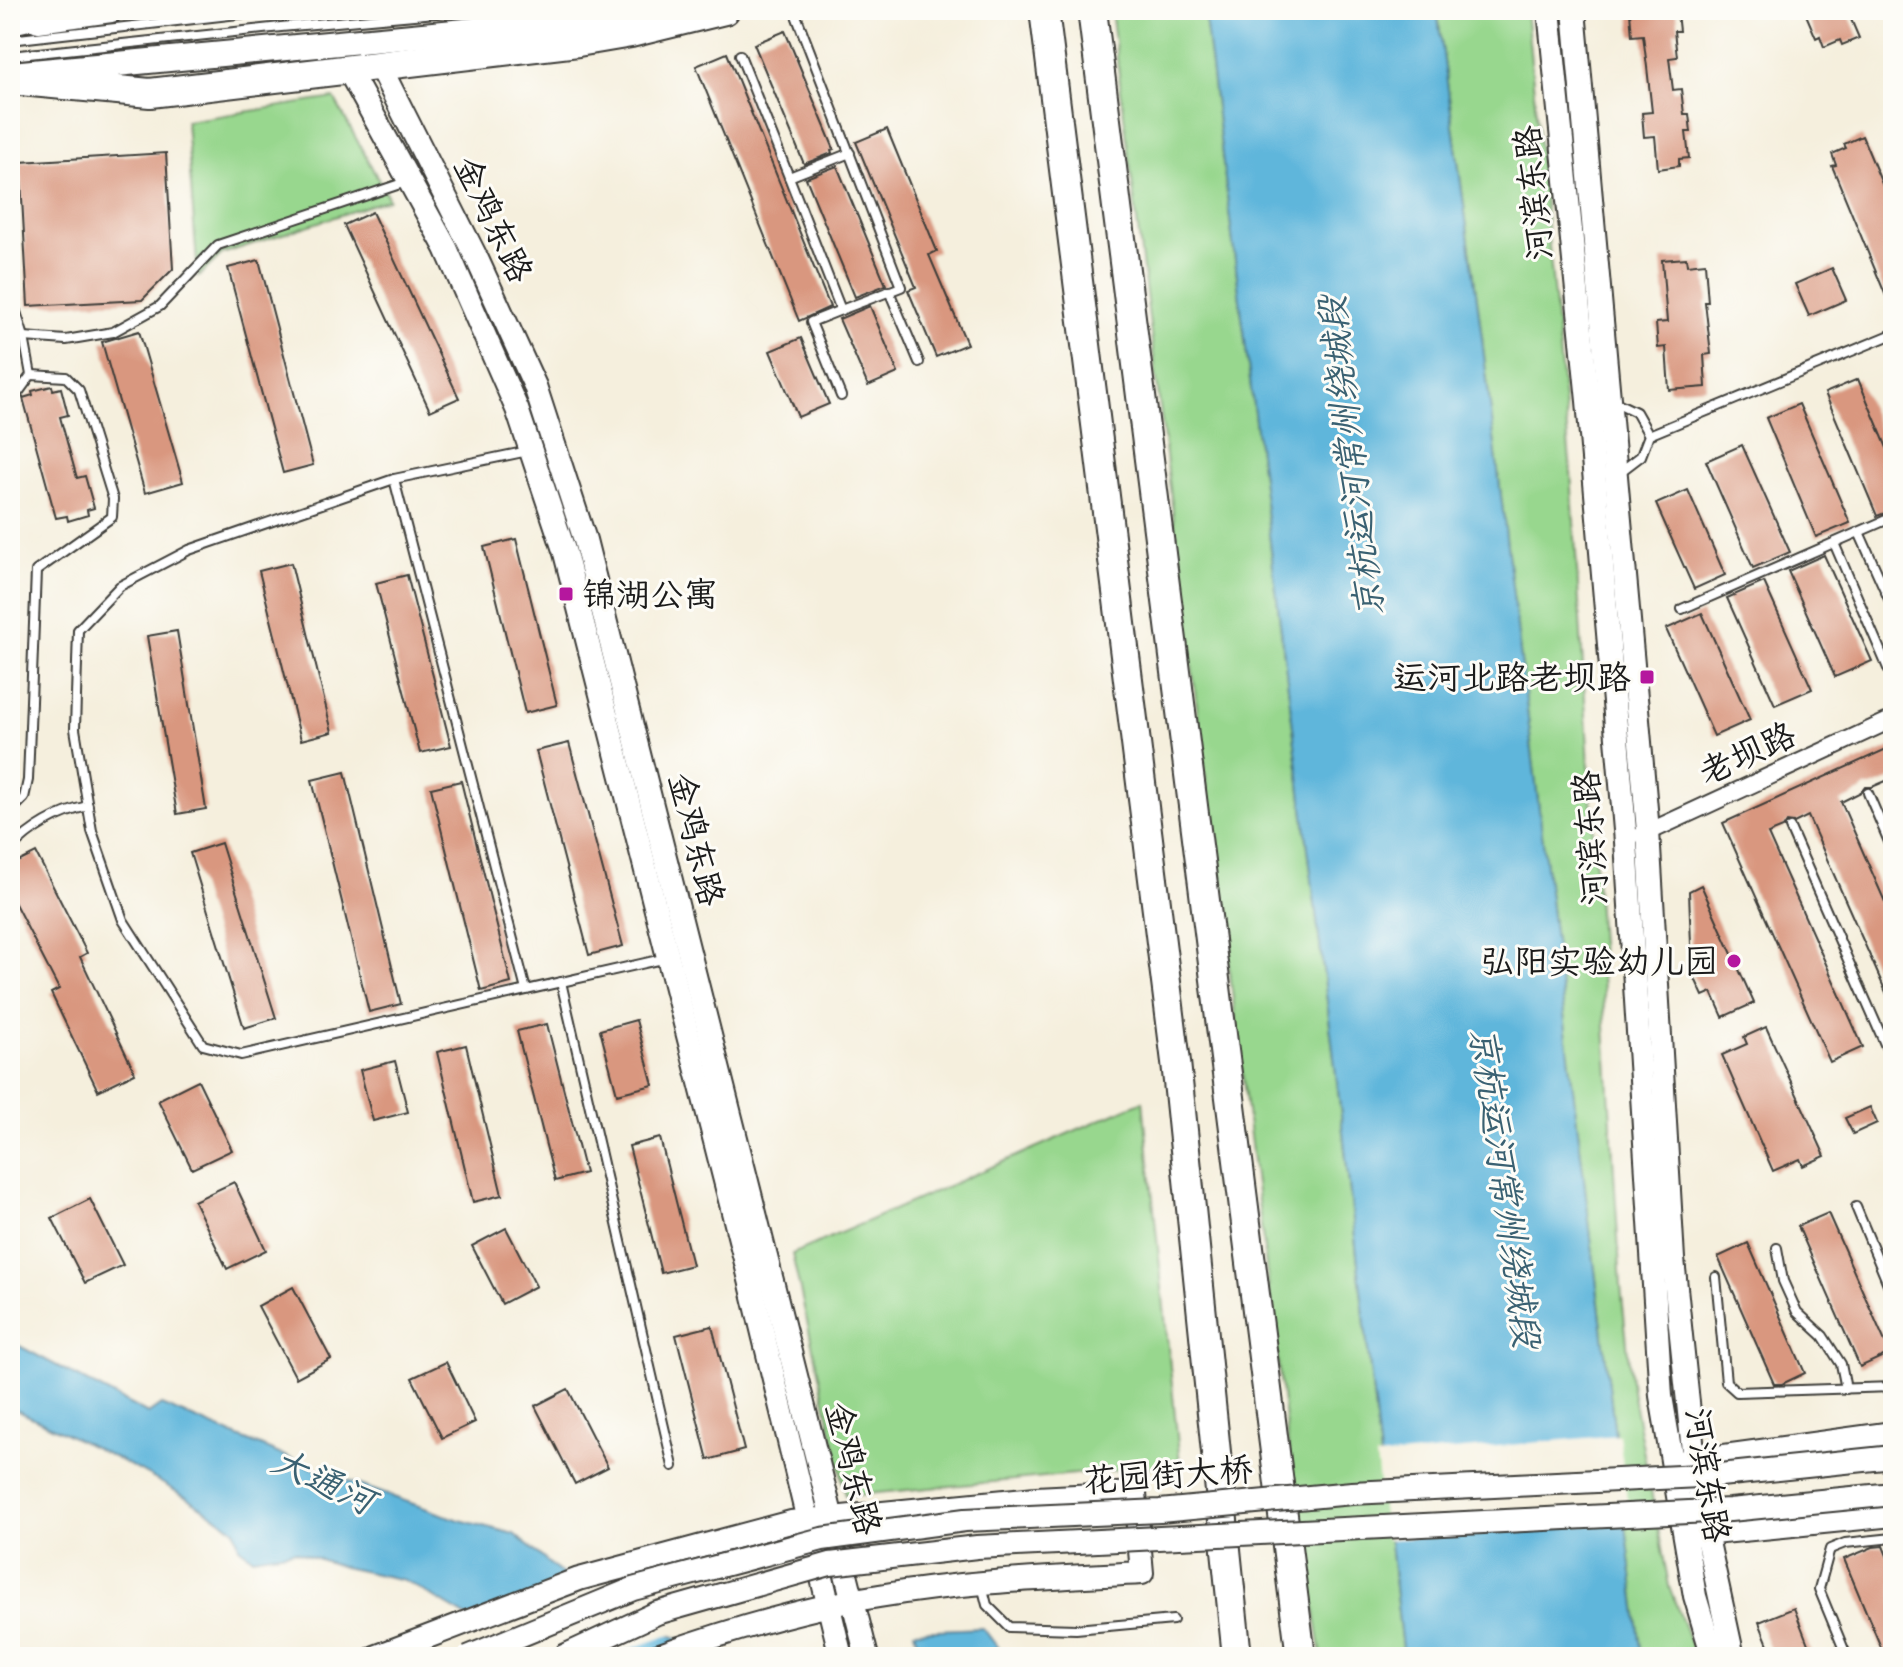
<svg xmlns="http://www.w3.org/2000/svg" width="1903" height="1667" font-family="Caveat,'LXGW WenKai TC',sans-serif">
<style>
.green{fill:#98d78e;stroke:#5a7a55;stroke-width:2}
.water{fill:#5eb6db;stroke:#3d697c;stroke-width:2}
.pier{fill:#f5efdd}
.building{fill:#d9977f}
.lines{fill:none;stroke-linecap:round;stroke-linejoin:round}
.lane-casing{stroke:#3d3c39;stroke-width:12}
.street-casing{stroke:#3d3c39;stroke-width:20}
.secondary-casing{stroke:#3d3c39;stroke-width:26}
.primary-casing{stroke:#3d3c39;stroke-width:28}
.highway-casing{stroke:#3d3c39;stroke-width:32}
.lane{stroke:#fff;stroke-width:8}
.street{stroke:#fff;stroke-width:16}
.secondary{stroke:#fff;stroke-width:22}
.primary{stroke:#fff;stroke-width:24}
.highway{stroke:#fff;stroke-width:28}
.secondary-bridge-casing{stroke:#3d3c39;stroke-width:26;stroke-linecap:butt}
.secondary-bridge{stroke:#fff;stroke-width:22}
.poi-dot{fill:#b5179e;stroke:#fdfcf7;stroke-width:3}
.labels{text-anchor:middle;stroke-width:6;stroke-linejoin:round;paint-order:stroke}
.street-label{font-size:34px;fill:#1c1c1c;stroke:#fdfcf7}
.poi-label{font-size:34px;fill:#1c1c1c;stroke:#fdfcf7;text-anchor:end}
.water-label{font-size:36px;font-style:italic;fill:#3a6172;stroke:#fdfcf7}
</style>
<rect width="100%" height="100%" fill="#fdfcf7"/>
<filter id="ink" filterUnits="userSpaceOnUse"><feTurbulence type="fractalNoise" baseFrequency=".0125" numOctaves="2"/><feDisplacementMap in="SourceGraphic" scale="16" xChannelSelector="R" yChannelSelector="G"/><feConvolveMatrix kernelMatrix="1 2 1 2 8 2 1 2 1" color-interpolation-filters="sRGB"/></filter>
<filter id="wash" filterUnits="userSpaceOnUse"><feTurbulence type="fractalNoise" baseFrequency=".006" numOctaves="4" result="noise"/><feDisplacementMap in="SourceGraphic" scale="32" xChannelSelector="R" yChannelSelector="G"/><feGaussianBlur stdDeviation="1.8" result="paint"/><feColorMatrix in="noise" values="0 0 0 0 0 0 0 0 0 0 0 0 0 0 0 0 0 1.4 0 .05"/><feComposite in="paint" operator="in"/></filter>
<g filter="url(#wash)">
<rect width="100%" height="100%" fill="#f5efdd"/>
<g class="green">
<path d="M1111,10H1204L1340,1106L1403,1657H1322L1289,1452Z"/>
<path d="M1437,10H1526L1571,472L1621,1286L1632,1391L1669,1586L1696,1657H1642L1478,306Z"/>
<path d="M334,98L389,199L222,254L198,277L186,121Z"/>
<path d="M1143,1101L1180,1464L846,1496L792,1254Z"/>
</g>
<g class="water">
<path d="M1204,10H1437L1478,306L1642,1657H1403L1340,1106Z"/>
<path d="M10,1341L148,1414L161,1405L328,1474L456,1519L514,1534L600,1606L723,1657H535L404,1580L343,1567L295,1551L252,1557L239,1547L235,1530C164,1478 89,1445 10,1407Z"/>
<path d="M983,1628L1005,1657H921L914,1631Z"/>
</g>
<g class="pier">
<path d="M1619,1435L1630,1522L1386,1540L1376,1457Z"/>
<path d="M575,1580L602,1603L676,1633L605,1657H527L464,1620Z"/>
</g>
<g id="blocks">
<g class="building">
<path d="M1640,10H1671L1672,13H1677L1679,31H1674L1677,57L1669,58L1673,90L1681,89L1684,114H1689L1691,132H1686L1689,158L1679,159V166L1658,169L1655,136L1644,137L1642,113L1652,112L1647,67L1643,35L1632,36L1630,12Z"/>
<path d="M1804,10H1847L1859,38L1842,45L1840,40L1824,47L1820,36L1816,38Z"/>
<path d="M785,31L834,149L831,150L832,153L804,164L754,44Z"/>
<path d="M727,53L830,307L799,321L696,66Z"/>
<path d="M887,129L937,251L929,255L967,344L936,357L908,290L916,287L856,142Z"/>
<path d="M1862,136L1893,210V313L1832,166L1836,165L1832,154L1846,148L1844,144Z"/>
<path d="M166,153L173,269L142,300L28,306L20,162Z"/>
<path d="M837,166L886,285L855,297L806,178Z"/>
<path d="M372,212L459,398L430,411L344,225Z"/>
<path d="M1686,258L1687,265L1705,263L1708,302H1705L1711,354L1704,355L1706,387L1669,390L1666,347L1658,348L1656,323L1667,322L1662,260Z"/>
<path d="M259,260L313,465L283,473L228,268Z"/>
<path d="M1832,268L1846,300L1809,316L1795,284Z"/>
<path d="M870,306L898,373L868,386L839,319Z"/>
<path d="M139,331L183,482L145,493L102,342Z"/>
<path d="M801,338L829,404L798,417L770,351Z"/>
<path d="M1858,379L1893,462V510L1877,516L1825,393Z"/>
<path d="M52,386L53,390L61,388L68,415L60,417L77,478L85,476L94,508L87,510L88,515L68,521L67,516L56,518L23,398L33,395L32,391Z"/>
<path d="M1799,404L1850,523L1816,537L1766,418Z"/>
<path d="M1742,445L1790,552L1753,568L1706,461Z"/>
<path d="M1688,490L1725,575L1694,589L1656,504Z"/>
<path d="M516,539L557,705L525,713L484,547Z"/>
<path d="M1824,555L1872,661L1835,677L1788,571Z"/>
<path d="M291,563L332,732L301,740L259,571Z"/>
<path d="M407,575L451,746L420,753L376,583Z"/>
<path d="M1764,582L1812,689L1775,705L1727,598Z"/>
<path d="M1702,613L1750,720L1714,736L1666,629Z"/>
<path d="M177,631L206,809L177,814L147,636Z"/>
<path d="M569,743L623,946L589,955L536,751Z"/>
<path d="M1893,746V778L1872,787H1865L1861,792L1841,802L1893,920V1008L1808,816L1794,823L1787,822L1783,828L1768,834L1863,1047L1830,1062L1723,823Z"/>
<path d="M345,772L401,1004L369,1012L312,780Z"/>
<path d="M461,781L511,983L481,991L431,788Z"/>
<path d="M221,843L276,1018L244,1028L190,853Z"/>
<path d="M36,853L87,953L80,957L135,1073L98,1091L51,993L59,989L10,894V866Z"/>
<path d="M1701,885L1754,1003L1723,1017L1712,992L1703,996L1692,972L1689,891Z"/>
<path d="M636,1020L653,1085L617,1094L600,1030Z"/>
<path d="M547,1024L585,1173L555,1181L517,1031Z"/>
<path d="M1766,1027L1825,1156L1803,1166L1800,1159L1773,1171L1722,1055L1747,1044L1744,1037Z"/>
<path d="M466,1045L502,1195L473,1202L437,1052Z"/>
<path d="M395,1061L408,1112L373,1121L360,1070Z"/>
<path d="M198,1080L232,1150L192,1169L158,1100Z"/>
<path d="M1870,1107L1877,1123L1853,1134L1845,1118Z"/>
<path d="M660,1138L692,1265L661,1273L629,1146Z"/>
<path d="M234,1182L266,1250L227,1269L194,1201Z"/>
<path d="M90,1199L123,1265L85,1283L52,1218Z"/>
<path d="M1828,1213L1890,1353L1860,1367L1798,1226Z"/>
<path d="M506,1228L536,1286L502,1304L472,1246Z"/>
<path d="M1748,1243L1805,1373L1782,1384H1774L1718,1257Z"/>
<path d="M293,1287L331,1359L296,1378L258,1306Z"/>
<path d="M712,1326L744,1450L708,1460L676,1335Z"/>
<path d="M446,1362L475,1422L442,1438L412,1378Z"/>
<path d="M568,1389L608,1467L575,1484L535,1406Z"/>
<path d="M1883,1546L1893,1570V1657H1885L1844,1559L1873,1547Z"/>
<path d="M1794,1608L1813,1657H1773L1759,1622Z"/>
</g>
</g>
</g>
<g filter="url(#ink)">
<use href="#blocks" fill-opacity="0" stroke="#3d3c39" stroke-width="2"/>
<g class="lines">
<defs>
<g id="lane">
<path d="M794,10L901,287L841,310L789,177L850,153"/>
<path d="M10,40L274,10"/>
<path d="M740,55L789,177"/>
<path d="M10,56L281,27L469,10"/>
<path d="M889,291L919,362"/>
<path d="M10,293L24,337L31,375L18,393L10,397"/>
<path d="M841,310L811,322L841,396"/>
<path d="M24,337L66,340L113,332L160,306L218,245L409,181"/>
<path d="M1611,400L1636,412L1649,435L1641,456L1620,472"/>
<path d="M1649,435L1893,334"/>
<path d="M528,451L394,479L189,550L120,586L78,630L75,729L92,831L123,920L203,1045L241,1055L667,958"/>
<path d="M394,479L526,990"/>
<path d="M1859,532L1893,608"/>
<path d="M1834,543L1893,680"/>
<path d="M1682,609L1893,517"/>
<path d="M1868,793L1893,851"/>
<path d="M10,812L24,798L28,780L36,571L112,517L113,499L79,390L66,377L31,375"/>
<path d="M1790,828L1888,1051L1893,1048"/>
<path d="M10,850C32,827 56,813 88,806"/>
<path d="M561,982L673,1466"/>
<path d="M1856,1207L1893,1296"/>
<path d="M1777,1248L1783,1281L1797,1312L1823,1336L1841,1364L1846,1389"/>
<path d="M1716,1277L1726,1382L1737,1392L1893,1387"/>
<path d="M982,1585L987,1605L1009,1627L1076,1629L1173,1620"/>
<path d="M1847,1657L1819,1589L1830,1549L1845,1543L1893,1538"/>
</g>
<path id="street" d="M1642,835L1893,719"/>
<g id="secondary">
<path d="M1549,10L1588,401L1626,842L1661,1396L1695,1596L1713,1657"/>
<path d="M1574,10L1648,831L1673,1259L1694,1460L1706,1533L1733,1657"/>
<path d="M380,67L477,259L535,386L585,540L867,1657"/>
<path d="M349,71L446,248L517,409L565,553L745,1259L841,1657"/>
<path d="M1680,1462L1893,1433"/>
<path d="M1692,1535L1893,1515"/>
<path d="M375,1657L579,1579L791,1522L1036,1498L1135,1493L1142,1573C1054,1578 966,1581 879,1596C802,1608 727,1631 654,1657"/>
</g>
<g id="primary">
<path d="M38,20L111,10"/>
<path d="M22,73L528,25L624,10"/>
</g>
<g id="highway">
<path d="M1044,10L1176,1062L1237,1657"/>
<path d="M1092,10L1301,1657"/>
<path d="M10,20L56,10"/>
<path d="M10,80L150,93L578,42L631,33L725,10"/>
</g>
</defs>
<use href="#lane" class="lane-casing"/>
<use href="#street" class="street-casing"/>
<use href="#secondary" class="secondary-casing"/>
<use href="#primary" class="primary-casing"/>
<use href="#highway" class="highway-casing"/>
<use href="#lane" class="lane"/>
<use href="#street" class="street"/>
<use href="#secondary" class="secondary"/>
<use href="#primary" class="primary"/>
<use href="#highway" class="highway"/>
<defs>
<g id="secondary-bridge">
<path d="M468,1657L633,1589L822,1539L965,1520L1160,1511L1352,1493L1720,1475L1893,1457"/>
<path d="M562,1657L657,1613L830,1564L977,1547L1730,1510L1893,1494"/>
</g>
</defs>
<use href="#secondary-bridge" class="secondary-bridge-casing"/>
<use href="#secondary-bridge" class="secondary-bridge"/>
</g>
</g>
<g class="poi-dot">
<rect x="558" y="586" width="16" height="16" rx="4"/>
<rect x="1639" y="669" width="16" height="16" rx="4"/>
<circle cx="1734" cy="961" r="8"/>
</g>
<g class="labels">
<g class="street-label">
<text transform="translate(1533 193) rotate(-96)" y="12">河滨东路</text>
<text transform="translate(494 219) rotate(64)" y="12">金鸡东路</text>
<text transform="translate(1747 753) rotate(-25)" y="12">老坝路</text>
<text transform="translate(1590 838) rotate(-94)" y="12">河滨东路</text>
<text transform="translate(697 839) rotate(76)" y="12">金鸡东路</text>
<text transform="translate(854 1468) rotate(76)" y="12">金鸡东路</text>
<text transform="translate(1168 1474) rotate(-4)" y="12">花园街大桥</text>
<text transform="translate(1708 1475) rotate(81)" y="12">河滨东路</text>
</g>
<g class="poi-label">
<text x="582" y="606" text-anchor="start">锦湖公寓</text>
<text x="1631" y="689">运河北路老坝路</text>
<text x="1718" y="973">弘阳实验幼儿园</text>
</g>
<g class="water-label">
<text transform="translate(1350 457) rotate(-97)" y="13">京杭运河常州绕城段</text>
<text transform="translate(1506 1187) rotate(82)" y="13">京杭运河常州绕城段</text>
<text transform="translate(324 1480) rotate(25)" y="13">大通河</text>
</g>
</g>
<rect width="1903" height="1667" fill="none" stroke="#fdfcf7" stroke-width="40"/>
</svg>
